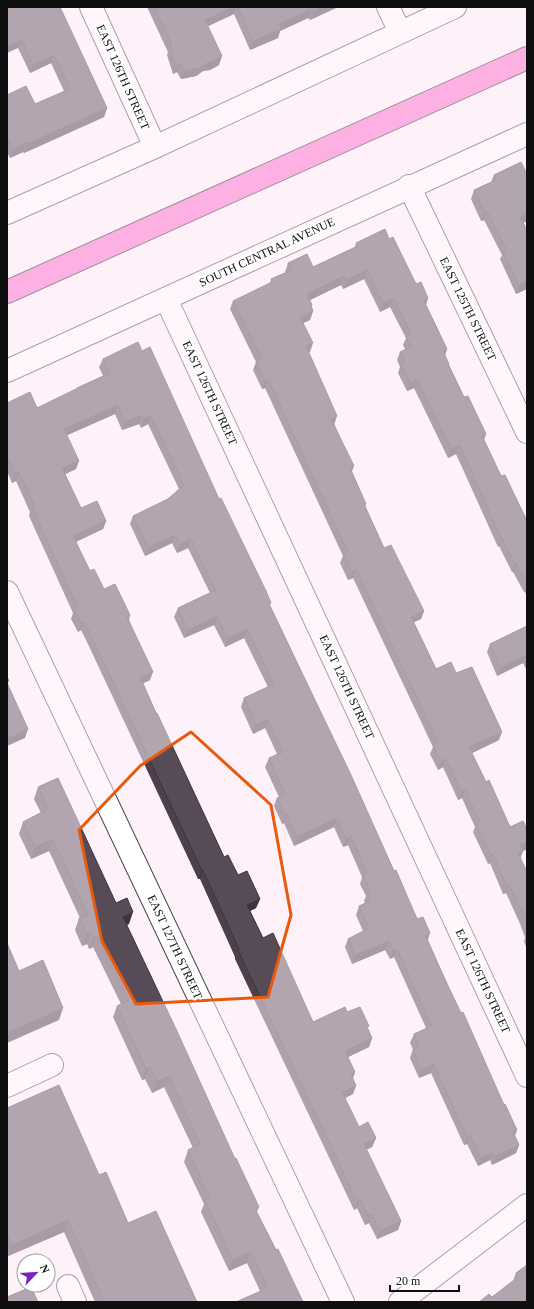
<svg xmlns="http://www.w3.org/2000/svg" width="534" height="1309" font-family="'Times New Roman',serif">
<style>
.lines{fill:none;stroke-linecap:round;stroke-linejoin:round}
.minor-casing{stroke:#424242;stroke-width:24}
.major-casing{stroke:#202020;stroke-width:24}
.minor{stroke:#fff;stroke-width:22}
.major{stroke:#fa65c8;stroke-width:22}
.wall{fill:#4c404c}
.shaded-wall{fill:#3e343e}
.building{fill:#584b58;stroke:#3e343e}
.marked{fill:none;stroke:#e8590c;stroke-width:3;stroke-linejoin:round}
.labels{text-anchor:middle;stroke-width:4;stroke-linejoin:round;paint-order:stroke}
.street-label{font-size:12px;fill:#0f0f0f;stroke:#fff}
</style>
<rect width="100%" height="100%" fill="#fff1fa"/>
<g class="lines">
<defs>
<g id="minor">
<path d="M91,7L155,147"/>
<path d="M388,7L400,32"/>
<path d="M409,186L527,432"/>
<path d="M7,213L155,147L455,7"/>
<path d="M166,299L527,1076"/>
<path d="M7,371L527,134"/>
<path d="M7,592L343,1302"/>
<path d="M7,1086L52,1065"/>
<path d="M68,1286L75,1302"/>
<path d="M400,1302L527,1205"/>
</g>
<path id="major" d="M7,292L527,58"/>
</defs>
<use href="#minor" class="minor-casing"/>
<use href="#major" class="major-casing"/>
<use href="#minor" class="minor"/>
<use href="#major" class="major"/>
</g>
<g class="wall">
<path d="M7,7L107,108L104,117L24,153L23,152L10,158L7,152V95L35,104L64,91L51,63L30,73L18,48Z"/>
<path d="M147,7H338L310,20L308,18L280,31L278,38L250,50L234,14L208,26L219,65L210,70L203,71L196,76L181,79L177,72L173,74L167,55L168,52Z"/>
<path d="M527,174V221L523,223L527,289L516,294L500,259L502,255L484,220L481,221L471,199L474,190L491,182L494,175Z"/>
<path d="M389,239L416,284L428,298L426,305L447,349L445,355L449,364V365L464,397L486,434L484,439L501,476L527,521V596L525,592H524L513,572H512L499,546L498,547L456,454L448,458L414,388L407,391L398,373L400,367L397,360L400,352L405,349L403,345L406,338L390,307L380,312L364,279L343,289L341,285L310,300L311,308L313,311L310,320L303,323L310,352H308L352,472L366,504L365,507L384,548L424,611L421,619L414,622L436,669L456,673L499,740L472,753L486,782L510,827L527,849L523,851L520,858L527,872V949L524,942L525,937L521,927V926L506,893L503,894L490,863L488,864L473,832L475,827L462,798L458,800L443,767L438,770L430,754L433,747L353,578L348,580L340,563L343,556L265,388L262,389L253,370L256,362L230,309L233,301L270,284L271,279L286,273L285,272L288,263L313,267L355,247L356,243Z"/>
<path d="M142,351L219,499L270,605L394,871L428,940L519,1145L516,1153L492,1165L490,1160L478,1166L467,1144L464,1145L431,1073L419,1078L410,1058L413,1049L410,1043L414,1034L426,1028L394,957L390,959L385,950L352,964L345,947L348,939L363,931L356,915L359,906L365,903L364,901L366,896L360,884L362,877L348,845L343,847L334,827L294,846L284,823L282,824L274,806L277,798L279,797L265,767L269,758L277,754L265,728L253,734L241,707L244,698L268,687L244,638L225,647L214,625L184,638L174,617L178,608L210,593L188,548L177,553L172,543L145,556L130,524L133,516L168,499L179,489L148,424L141,428L139,424L122,430L115,414L67,435L76,469L65,474L81,508L106,521L103,529L76,542L90,571L104,589L130,615L129,620L150,680L143,683L156,713L224,857L238,875L260,899L256,908L250,911L263,938L313,1022L347,1012L368,1029L372,1038L369,1047L348,1057L355,1072L353,1078V1094L345,1098L359,1127L376,1138L372,1147L366,1150L401,1221L398,1230L377,1239L369,1223L365,1225L357,1208L354,1210L235,959V957L200,879H198L87,642L81,630L78,632L71,619L73,613L29,516L30,512L16,481L12,483L7,471V403L37,408L77,389V388L103,376L99,367L103,359Z"/>
<path d="M527,626V671L523,663L497,676L487,652L490,644Z"/>
<path d="M38,787L116,903L129,924L126,925L257,1212L303,1302L260,1291L247,1263L229,1271L201,1212L204,1204L184,1162L188,1150L193,1148L164,1087L152,1093L145,1079L142,1080L113,1017L117,1006L121,1004L93,947L89,949L87,944L82,946L75,930L79,918H80L49,851L31,859L19,834L23,822L41,813L34,799Z"/>
<path d="M7,1108L99,1175L128,1223L197,1302H95L64,1232L8,1256Z"/>
<path d="M527,1265V1302L492,1297L513,1281L516,1273Z"/>
</g>
<g class="shaded-wall">
<path d="M233,7H236L234,14L202,29L205,20Z"/>
<path d="M322,7H338L310,20L313,12Z"/>
<path d="M312,9L308,18L280,31L278,38L250,50L253,41L279,24Z"/>
<path d="M22,40L18,48L7,53V46Z"/>
<path d="M54,55L51,63L30,73L33,65Z"/>
<path d="M222,56L219,65L210,70L203,71L196,76L181,79L184,71Z"/>
<path d="M181,64L177,72L173,74L176,66Z"/>
<path d="M107,108L104,117L24,153L27,144Z"/>
<path d="M26,143L23,152L10,158L13,149Z"/>
<path d="M487,211L484,220L481,221L485,212Z"/>
<path d="M527,214V221L517,226L520,217Z"/>
<path d="M367,270L364,279L343,289L346,280Z"/>
<path d="M344,276L341,285L304,303L307,294Z"/>
<path d="M527,282V289L516,294L519,285Z"/>
<path d="M394,298L390,307L380,312L383,303Z"/>
<path d="M428,298L425,307L424,301Z"/>
<path d="M312,305L310,312L313,311L310,320L297,326L300,317Z"/>
<path d="M313,343L310,352L302,355L306,346Z"/>
<path d="M447,349L444,358L443,351Z"/>
<path d="M268,379L265,388L262,389L265,381Z"/>
<path d="M417,379L414,388L407,391L410,383Z"/>
<path d="M118,405L115,414L61,438L64,429Z"/>
<path d="M142,415L139,424L122,430L125,422Z"/>
<path d="M151,416L148,424L141,428L144,419Z"/>
<path d="M337,416L334,425L331,419Z"/>
<path d="M486,434L483,443L482,436Z"/>
<path d="M460,445L456,454L448,458L451,449Z"/>
<path d="M79,461L76,469L59,477L62,468Z"/>
<path d="M354,466L351,474L350,468Z"/>
<path d="M19,472L16,481L12,483L15,474Z"/>
<path d="M106,521L103,529L70,544L73,536Z"/>
<path d="M175,535L172,543L145,556L148,547Z"/>
<path d="M501,538H502L499,546L498,547Z"/>
<path d="M191,539L188,548L177,553L180,544Z"/>
<path d="M516,563L513,572H512L515,564Z"/>
<path d="M356,569L353,578L348,580L352,572Z"/>
<path d="M527,583V586L525,592H524Z"/>
<path d="M424,611L421,619L408,625L411,617Z"/>
<path d="M130,615L127,624V617Z"/>
<path d="M217,616L214,625L184,638L188,630Z"/>
<path d="M84,621L81,630L78,632L81,623Z"/>
<path d="M247,629L244,638L225,647L228,638Z"/>
<path d="M527,655L523,663L497,676L500,667Z"/>
<path d="M153,672L150,680L137,686L140,677Z"/>
<path d="M268,720L265,728L253,734L256,725Z"/>
<path d="M28,729L25,738L7,746V739Z"/>
<path d="M502,732L499,740L466,756L469,747Z"/>
<path d="M446,759L443,767L438,770L441,761Z"/>
<path d="M465,790L462,798L458,800L461,791Z"/>
<path d="M287,814L284,823L282,824L285,815Z"/>
<path d="M337,818L334,827L294,846L297,837Z"/>
<path d="M351,836L348,845L343,847L346,839Z"/>
<path d="M53,839L49,851L31,859L35,847Z"/>
<path d="M527,842V849L523,851L520,860L515,862L520,845Z"/>
<path d="M493,854L490,863L488,864L491,855Z"/>
<path d="M203,870L200,879H198L202,871Z"/>
<path d="M509,884L506,893L503,894L507,886Z"/>
<path d="M260,899L256,908L244,914L247,905Z"/>
<path d="M133,912L129,924L118,929L123,917Z"/>
<path d="M91,932L87,944L82,946L87,934Z"/>
<path d="M430,933L427,942L425,935Z"/>
<path d="M97,936L93,947L89,949L93,937Z"/>
<path d="M389,941L385,950L352,964L355,955Z"/>
<path d="M397,949L394,957L390,959L393,951Z"/>
<path d="M63,1008L59,1020L7,1043V1033Z"/>
<path d="M372,1038L369,1047L342,1060L345,1051Z"/>
<path d="M434,1064L431,1073L419,1078L422,1070Z"/>
<path d="M150,1067L145,1079L142,1080L146,1069Z"/>
<path d="M355,1072L352,1081L351,1074Z"/>
<path d="M169,1076L164,1087L152,1093L157,1081Z"/>
<path d="M356,1086L353,1094L339,1101L342,1092Z"/>
<path d="M517,1130L514,1139L513,1132Z"/>
<path d="M470,1135L467,1144L464,1145L467,1137Z"/>
<path d="M376,1138L372,1147L360,1152L364,1144Z"/>
<path d="M519,1145L516,1153L492,1165L495,1156Z"/>
<path d="M493,1152L490,1160L478,1166L481,1158Z"/>
<path d="M360,1199L357,1208L354,1210L357,1201Z"/>
<path d="M259,1207L254,1218L255,1209Z"/>
<path d="M372,1214L369,1223L365,1225L368,1216Z"/>
<path d="M68,1220L64,1232L8,1256L12,1245Z"/>
<path d="M401,1221L398,1230L377,1239L380,1231Z"/>
<path d="M251,1251L247,1263L229,1271L233,1260Z"/>
</g>
<g class="building">
<path d="M7,7H60L107,108L27,144L26,143L13,149L7,136V95L26,86L35,104L70,89L54,55L33,65L22,40L7,46Z"/>
<path d="M154,7H233L205,20L222,56L213,61L207,63L199,68L184,71L181,64L176,66L170,47L172,45Z"/>
<path d="M238,7H322L313,12L312,9L279,24L281,29L253,41Z"/>
<path d="M521,162L527,174V214L520,217L527,230V282L519,285L503,251L506,249L487,211L485,212L474,190L496,180L494,175Z"/>
<path d="M385,229L389,239L393,237L416,284L421,282L428,298L424,301L447,349L443,351L449,364H448L464,397L468,396L486,434L482,436L501,476L505,475L527,521V583L516,563L515,564L502,538H501L460,445L451,449L417,379L410,383L401,364L405,362L400,352L411,347L406,337L411,334L394,298L383,303L367,270L346,280L344,276L307,294L312,305L311,306L313,311L300,317L313,343L306,346L337,416L331,419L354,466L350,468L366,504H364L384,548L391,545L424,611L411,617L436,669L451,662L456,673L472,667L502,732L469,747L486,782L489,780L510,827L523,821L527,829V842L520,845L523,851L518,853L527,872V925L524,919L525,918L509,884L507,886L493,854L491,855L476,824L480,822L465,790L461,791L446,759L441,761L433,745L438,742L356,569L352,572L343,554L348,552L268,379L265,381L256,362L262,359L233,301L272,282L271,279L292,270L288,263L307,254L313,267L358,246L356,243Z"/>
<path d="M138,342L142,351L150,347L219,499L221,498L266,591L271,603L269,604L351,775L394,871L396,870L417,919L423,917L430,933L425,935L439,967L461,1013L463,1012L504,1105L505,1104L517,1130L513,1132L519,1145L495,1156L493,1152L481,1158L470,1135L467,1137L434,1064L422,1070L413,1049L419,1046L414,1034L432,1026L397,949L393,951L389,941L355,955L348,939L369,928L359,906L371,901L367,892L370,891L363,875L367,873L351,836L346,839L337,818L297,837L287,814L285,815L277,798L285,794L269,758L283,752L268,720L256,725L244,698L274,684L247,629L228,638L217,616L188,630L178,608L216,590L191,539L180,544L175,535L148,547L133,516L168,499L184,485L151,416L144,419L142,415L125,422L118,405L64,429L79,461L62,468L81,508L97,501L106,521L73,536L90,571L94,569L104,589L115,584L130,615L127,617L153,672L140,677L156,713H157L224,857L228,855L238,875L247,871L260,899L247,905L263,938L273,933L313,1022L345,1007L347,1012L360,1007L369,1026L367,1027L372,1038L345,1051L355,1072L351,1074L356,1086L342,1092L359,1127L368,1122L376,1138L364,1144L401,1221L380,1231L372,1214L368,1216L360,1199L357,1201L238,950L239,949L203,870L202,871L90,633L84,621L81,623L75,610L77,606L32,507L35,506L19,472L15,474L7,456V403L30,392L37,408L78,388H77L110,373L103,359Z"/>
<path d="M527,626V655L500,667L490,644Z"/>
<path d="M7,676L9,681L7,682Z"/>
<path d="M7,683L28,729L7,739Z"/>
<path d="M58,778L116,903L127,898L133,912L123,917L176,1029L235,1159L236,1158L259,1207L255,1209L276,1250L278,1249L303,1302H236L263,1290V1289L267,1287L251,1251L233,1260L205,1200L210,1198L188,1150L200,1144L169,1076L157,1081L150,1067L146,1069L117,1006L129,1000L97,936L93,937L91,932L87,934L79,918L88,915L53,839L35,847L23,822L48,809L38,787Z"/>
<path d="M7,943L19,971L43,960L63,1008L7,1033Z"/>
<path d="M59,1085L99,1175L106,1172L128,1223L156,1211L197,1302H104L68,1220L12,1245L7,1234V1108Z"/>
<path d="M527,1265V1302H479L489,1294L492,1297L518,1277L516,1273Z"/>
<path d="M31,1287L38,1302H7V1297Z"/>
</g>
<path d="M0 0H534V1309H0ZM191,732L271,805L291,915L268,997L136,1004L102,941L79,830L140,766Z" fill="#fff1fa" fill-opacity=".55" fill-rule="evenodd"/>
<path class="marked" d="M191,732L271,805L291,915L268,997L136,1004L102,941L79,830L140,766Z"/>
<g class="labels">
<g class="street-label">
<text transform="translate(123 77) rotate(66)" y="4">EAST 126TH STREET</text>
<text transform="translate(267 252) rotate(-25)" y="4">SOUTH CENTRAL AVENUE</text>
<text transform="translate(468 309) rotate(64)" y="4">EAST 125TH STREET</text>
<text transform="translate(210 393) rotate(65)" y="4">EAST 126TH STREET</text>
<text transform="translate(347 687) rotate(65)" y="4">EAST 126TH STREET</text>
<text transform="translate(175 947) rotate(65)" y="4">EAST 127TH STREET</text>
<text transform="translate(483 981) rotate(65)" y="4">EAST 126TH STREET</text>
</g>
</g>
<rect width="534" height="1309" fill="none" stroke="#0f0f0f" stroke-width="16"/>
<g transform="translate(36 1273) rotate(65)"><circle r="19" fill="#ffffff" stroke="#9f9f9f"/>
<path d="M0-3L7 15L0 10L-7 15Z" fill="#7924c2"/>
<text y="-6" font-size="11" font-weight="bold" text-anchor="middle" fill="#0f0f0f">N</text>
</g>
<path d="M390 1285v6h69v-6" fill="none" stroke="#0f0f0f" stroke-width="2"/>
<text x="396" y="1285" font-size="12" fill="#0f0f0f" stroke="#ffffff" stroke-width="3" paint-order="stroke">20 m</text>
</svg>
